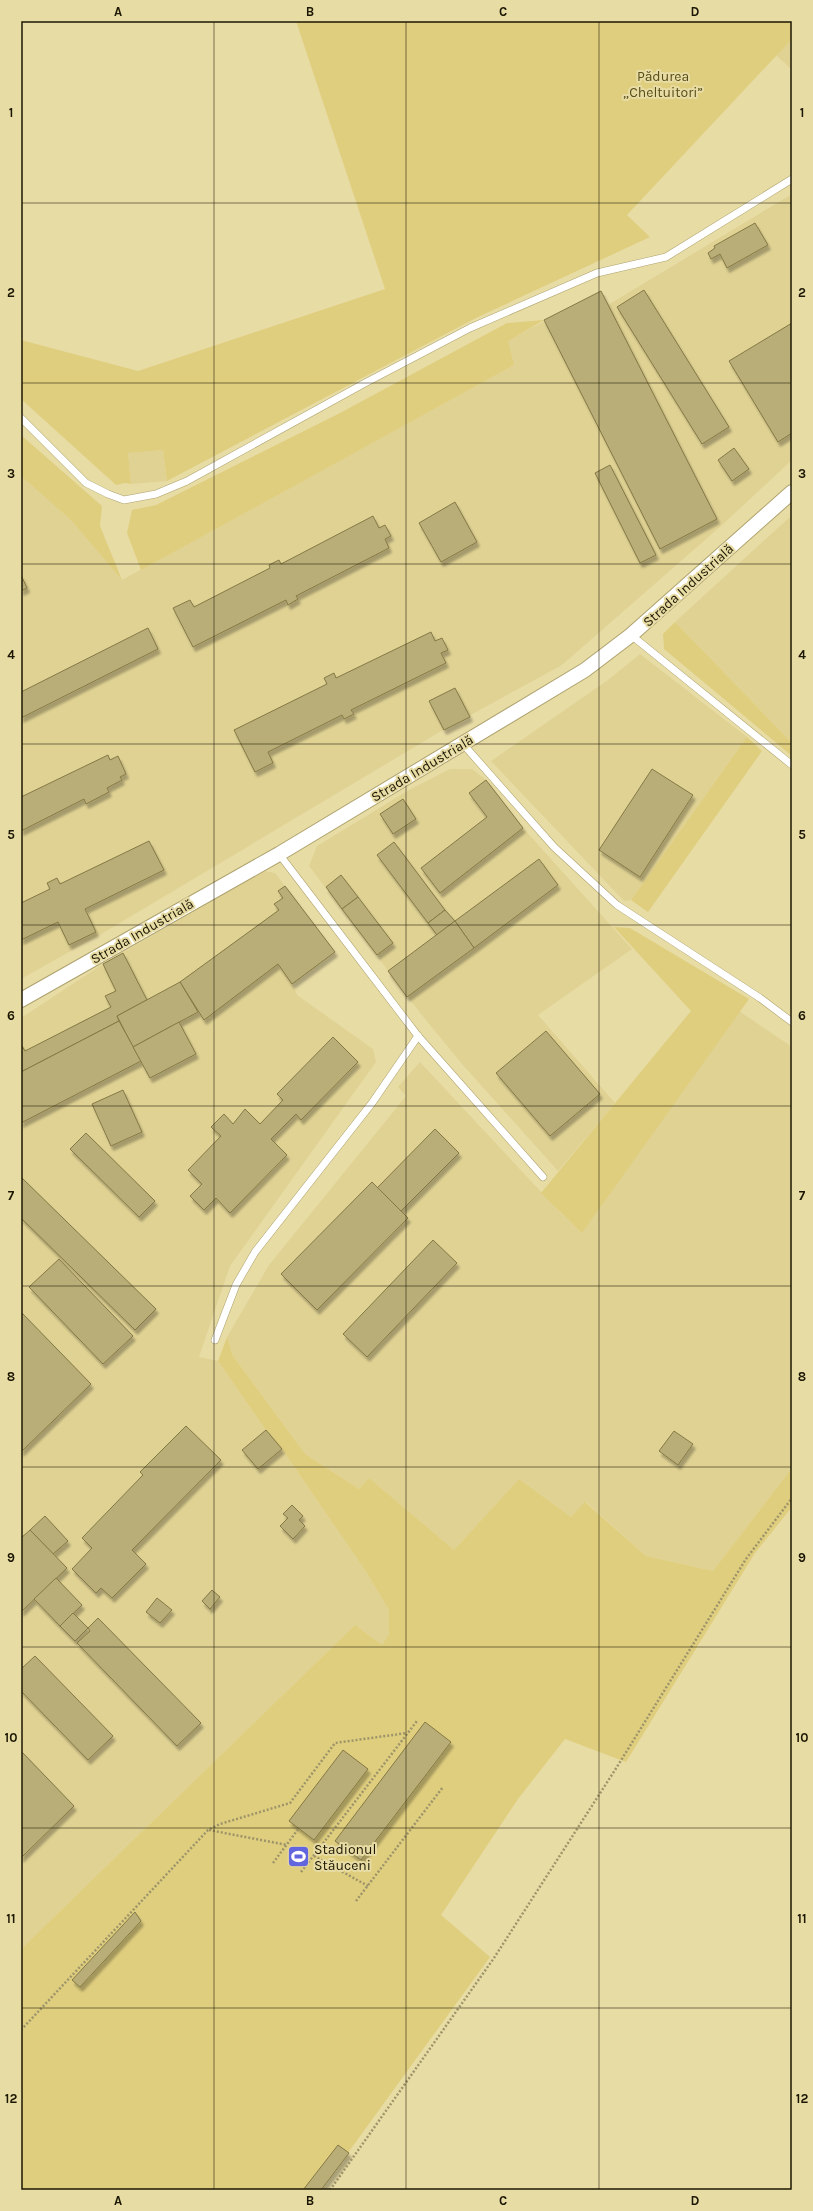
<svg xmlns="http://www.w3.org/2000/svg" width="813" height="2211" font-family="Karla,sans-serif">
<style>
.built{fill:#e0d293;fill-rule:evenodd}
.green{fill:#dfce7e}
.building{fill:#b9ae78;stroke:#857945;filter:url(#shadow)}
.lines{fill:none;stroke-linecap:round;stroke-linejoin:round}
.lane-casing{stroke:#aea26e;stroke-width:8}
.street-casing{stroke:#aea26e;stroke-width:16}
.path{stroke:#9e946a;stroke-width:2.5;stroke-dasharray:2 2;stroke-linecap:butt}
.lane{stroke:#fff;stroke-width:7}
.street{stroke:#fff;stroke-width:14}
.grid{fill:none;stroke:#1c1703;stroke-width:1;stroke-opacity:0.55}
.labels{text-anchor:middle;stroke-width:4;stroke-linejoin:round;paint-order:stroke}
.park-label{font-size:14px;fill:#584d18;stroke:#e8dca5}
.street-label{font-size:14px;fill:#1c1703;stroke:#e8dca5}
.poi-label{font-size:14px;fill:#1c1703;stroke:#e8dca5;text-anchor:start}
.neatline{fill:none;stroke:#1c1703;stroke-width:1.5}
.grid-label{font-size:13px;text-anchor:middle;font-weight:bold;fill:#1c1703}
</style>
<defs>
<filter id="shadow"><feDropShadow dx="2.5" dy="4.5" stdDeviation="1" flood-color="#0004"/></filter>
</defs>
<rect width="100%" height="100%" fill="#e8dca5"/>
<g class="built">
<path d="M792,39V70L776,55Z"/>
<path d="M792,194V460L721,526L562,665L443,730L103,933L21,979V476L71,520L122,580L514,365L507,341L601,291L608,305Z"/>
<path d="M163,450L167,481L131,484L128,453Z"/>
<path d="M792,515V743L675,622Z"/>
<path d="M640,654L747,737L631,900L624,901L491,761L608,680Z"/>
<path d="M450,769H472L486,780L523,828L632,949L538,1015L615,1103L558,1171L462,1064L421,1014L309,866L317,846L409,790Z"/>
<path d="M264,871L275,873L335,952L293,984L297,995L373,1049L376,1062L230,1266L199,1357L218,1361L266,1430L282,1449L367,1573L389,1610V1634L382,1645L355,1625L21,1949V1018L103,964ZM180,982L198,1012L133,1047L117,1016Z"/>
<path d="M739,1011L792,1047V1468L713,1571L646,1556L586,1502L571,1517L519,1479L454,1550L369,1478L359,1489L305,1454L233,1356L227,1337L269,1265L406,1096L398,1087L420,1062L558,1210L582,1233Z"/>
</g>
<g class="green">
<path d="M296,21H792V39L627,215L650,237L476,318L167,481L163,450L128,453L131,484L125,483L116,485L21,399V340L138,371L385,289Z"/>
<path d="M544,320L508,341L514,365L141,570L127,533L132,510L156,505L340,413L507,323Z"/>
<path d="M21,435L102,506L100,526L122,580L71,520L21,476Z"/>
<path d="M675,622L792,743V756L664,649L663,634Z"/>
<path d="M747,737L762,751L648,912L631,900Z"/>
<path d="M614,927L630,928L749,999L582,1233L541,1193L691,1011Z"/>
<path d="M227,1337L233,1356L305,1454L359,1489L369,1478L454,1550L519,1479L571,1517L585,1502L646,1556L713,1571L792,1468V1507L755,1553L626,1762L565,1739L518,1799L441,1915L490,1957L321,2190H21V1949L355,1625L382,1645L389,1634V1610L367,1573L282,1449L266,1430L218,1361Z"/>
</g>
<g class="building">
<path d="M755,223L768,245L727,268L720,254L711,259L708,253L715,248L714,246Z"/>
<path d="M644,290L729,427L702,444L617,307Z"/>
<path d="M601,291L717,519L660,549L544,320Z"/>
<path d="M792,323V433L778,442L729,361Z"/>
<path d="M734,448L749,469L732,481L718,460Z"/>
<path d="M610,465L656,555L640,563L595,473Z"/>
<path d="M455,502L477,542L441,562L419,523Z"/>
<path d="M373,516L379,528L385,525L391,536L385,539L389,548L296,596L298,599L288,605L286,600L193,647L173,608L190,600L194,607L270,568L269,565L279,560L281,564Z"/>
<path d="M21,575L27,588L21,591Z"/>
<path d="M148,628L158,649L21,718V692Z"/>
<path d="M431,632L435,641L442,638L448,650L441,653L446,663L351,710L354,714L344,719L342,715L268,752L273,763L255,772L234,730L327,684L324,678L334,673L336,678Z"/>
<path d="M455,688L470,717L444,730L429,701Z"/>
<path d="M108,755L110,760L118,756L126,774L120,777L122,780L107,788L109,792L86,804L84,799L21,831V797Z"/>
<path d="M652,769L693,795L640,877L599,850Z"/>
<path d="M486,780L523,828L440,893L421,868L487,817L469,793Z"/>
<path d="M403,799L416,819L393,834L380,814Z"/>
<path d="M149,841L164,870L85,909L96,932L69,945L58,922L21,940V903L50,889L47,883L57,878L60,884Z"/>
<path d="M394,842L445,910L428,923L377,855Z"/>
<path d="M539,859L558,885L474,948L455,921Z"/>
<path d="M341,875L358,897L342,909L326,887Z"/>
<path d="M285,886L335,952L292,984L278,964L204,1020L180,982L279,910L274,904L283,898L278,891Z"/>
<path d="M358,897L393,943L377,955L342,909Z"/>
<path d="M445,910L455,921L437,935L428,923Z"/>
<path d="M455,921L474,948L407,997L388,971Z"/>
<path d="M123,953L147,1000L117,1016L119,1021L21,1072V1044L25,1051L111,1007L105,996L116,991L103,964Z"/>
<path d="M180,982L198,1012L133,1047L117,1016Z"/>
<path d="M119,1021L141,1061L21,1123V1072Z"/>
<path d="M179,1022L196,1054L150,1078L133,1047Z"/>
<path d="M546,1031L600,1094L550,1136L496,1073Z"/>
<path d="M333,1037L358,1062L301,1120L296,1114L271,1139L287,1155L230,1213L216,1198L204,1210L190,1196L202,1184L188,1170L221,1136L211,1127L224,1114L233,1124L245,1109L260,1124L283,1100L277,1094Z"/>
<path d="M123,1090L142,1132L111,1146L92,1104Z"/>
<path d="M435,1129L459,1153L401,1211L377,1188Z"/>
<path d="M86,1133L155,1201L139,1217L70,1149Z"/>
<path d="M21,1177L156,1309L135,1330L21,1218Z"/>
<path d="M372,1182L408,1218L317,1310L281,1274Z"/>
<path d="M433,1240L457,1263L367,1357L343,1334Z"/>
<path d="M59,1259L133,1336L103,1364L29,1287Z"/>
<path d="M21,1312L91,1384L21,1452Z"/>
<path d="M186,1426L221,1460L132,1550L146,1564L112,1598L101,1588L96,1593L72,1569L92,1548L82,1538L143,1475L140,1472Z"/>
<path d="M266,1430L282,1449L258,1469L242,1450Z"/>
<path d="M674,1431L693,1444L678,1465L659,1451Z"/>
<path d="M292,1505L303,1516L299,1520L305,1526L293,1539L280,1526L288,1518L283,1514Z"/>
<path d="M45,1516L68,1541L53,1554L30,1530Z"/>
<path d="M30,1530L67,1568L21,1612V1538Z"/>
<path d="M56,1578L82,1605L60,1626L34,1599Z"/>
<path d="M212,1590L220,1597L210,1609L202,1601Z"/>
<path d="M157,1598L172,1610L160,1623L146,1612Z"/>
<path d="M73,1613L88,1628L75,1641L60,1626Z"/>
<path d="M98,1618L201,1723L177,1746L77,1643L90,1631L88,1628Z"/>
<path d="M35,1656L113,1736L88,1760L21,1691V1669Z"/>
<path d="M425,1722L451,1742L361,1860L335,1841Z"/>
<path d="M343,1750L368,1769L314,1840L289,1821Z"/>
<path d="M21,1751L74,1806L21,1858Z"/>
<path d="M135,1912L141,1921L80,1987L72,1980Z"/>
<path d="M338,2145L349,2153L321,2190H303Z"/>
</g>
<g class="lines">
<defs>
<g id="lane">
<path d="M21,418L86,483L108,494L124,500L156,494L187,481L365,383L470,328L597,273L666,257L792,179"/>
<path d="M631,635L792,765"/>
<path d="M463,744L554,847L617,905L760,998L792,1022"/>
<path d="M279,854L418,1036L543,1177"/>
<path d="M215,1340L236,1285L255,1252L372,1103L418,1036"/>
</g>
<path id="street" d="M21,1000L279,854L585,670L631,635L792,492"/>
</defs>
<use href="#lane" class="lane-casing"/>
<use href="#street" class="street-casing"/>
<g class="path">
<path d="M209,1830L287,1845"/>
<path d="M314,1856L368,1886"/>
<path d="M273,1863L299,1828"/>
<path d="M301,1872L417,1721"/>
<path d="M356,1901L443,1787"/>
<path d="M21,2030L208,1830L220,1824L290,1803L335,1743L407,1733"/>
<path d="M330,2190L494,1958L615,1770L746,1559L792,1498"/>
</g>
<use href="#lane" class="lane"/>
<use href="#street" class="street"/>
</g>
<path class="grid" d="M214,21V2190M406,21V2190M599,21V2190M21,203H792M21,383H792M21,564H792M21,744H792M21,925H792M21,1106H792M21,1286H792M21,1467H792M21,1647H792M21,1828H792M21,2008H792"/>
<defs>
<symbol id="stadium-square" viewBox="-11 -11 22 22"><rect x="-9" y="-9" width="18" height="18" rx="4" fill="#6166df" stroke="#e8dca5"/><path d="M0-5a6.5 5 0 1 0 0 10a6.5 5 0 1 0 0-10ZM-3.5-1.8h7v3.6h-7Z" fill="#fff"/></symbol>
</defs>
<g fill-rule="evenodd">
<use href="#stadium-square" x="286" y="1844" width="25" height="25"/>
</g>
<g class="labels">
<g class="park-label">
<text x="663" y="81">Pădurea<tspan x="663" dy="16">„Cheltuitori”</tspan></text>
</g>
<g class="street-label">
<text transform="translate(688 585) rotate(-42)" y="5">Strada Industrială</text>
<text transform="translate(422 768) rotate(-31)" y="5">Strada Industrială</text>
<text transform="translate(142 931) rotate(-30)" y="5">Strada Industrială</text>
</g>
<g class="poi-label">
<text x="314" y="1854">Stadionul<tspan x="314" dy="16">Stăuceni</tspan></text>
</g>
</g>
<rect width="813" height="2211" fill="none" stroke="#e8dca5" stroke-width="44"/>
<rect x="22" y="22" width="769" height="2167" class="neatline"/>
<g class="grid-label">
<text x="118" y="16">A</text>
<text x="310" y="16">B</text>
<text x="503" y="16">C</text>
<text x="695" y="16">D</text>
<text x="11" y="117">1</text>
<text x="802" y="117">1</text>
<text x="11" y="297">2</text>
<text x="802" y="297">2</text>
<text x="11" y="478">3</text>
<text x="802" y="478">3</text>
<text x="11" y="659">4</text>
<text x="802" y="659">4</text>
<text x="11" y="839">5</text>
<text x="802" y="839">5</text>
<text x="11" y="1020">6</text>
<text x="802" y="1020">6</text>
<text x="11" y="1200">7</text>
<text x="802" y="1200">7</text>
<text x="11" y="1381">8</text>
<text x="802" y="1381">8</text>
<text x="11" y="1562">9</text>
<text x="802" y="1562">9</text>
<text x="11" y="1742">10</text>
<text x="802" y="1742">10</text>
<text x="11" y="1923">11</text>
<text x="802" y="1923">11</text>
<text x="11" y="2103">12</text>
<text x="802" y="2103">12</text>
<text x="118" y="2205">A</text>
<text x="310" y="2205">B</text>
<text x="503" y="2205">C</text>
<text x="695" y="2205">D</text>
</g>
</svg>
